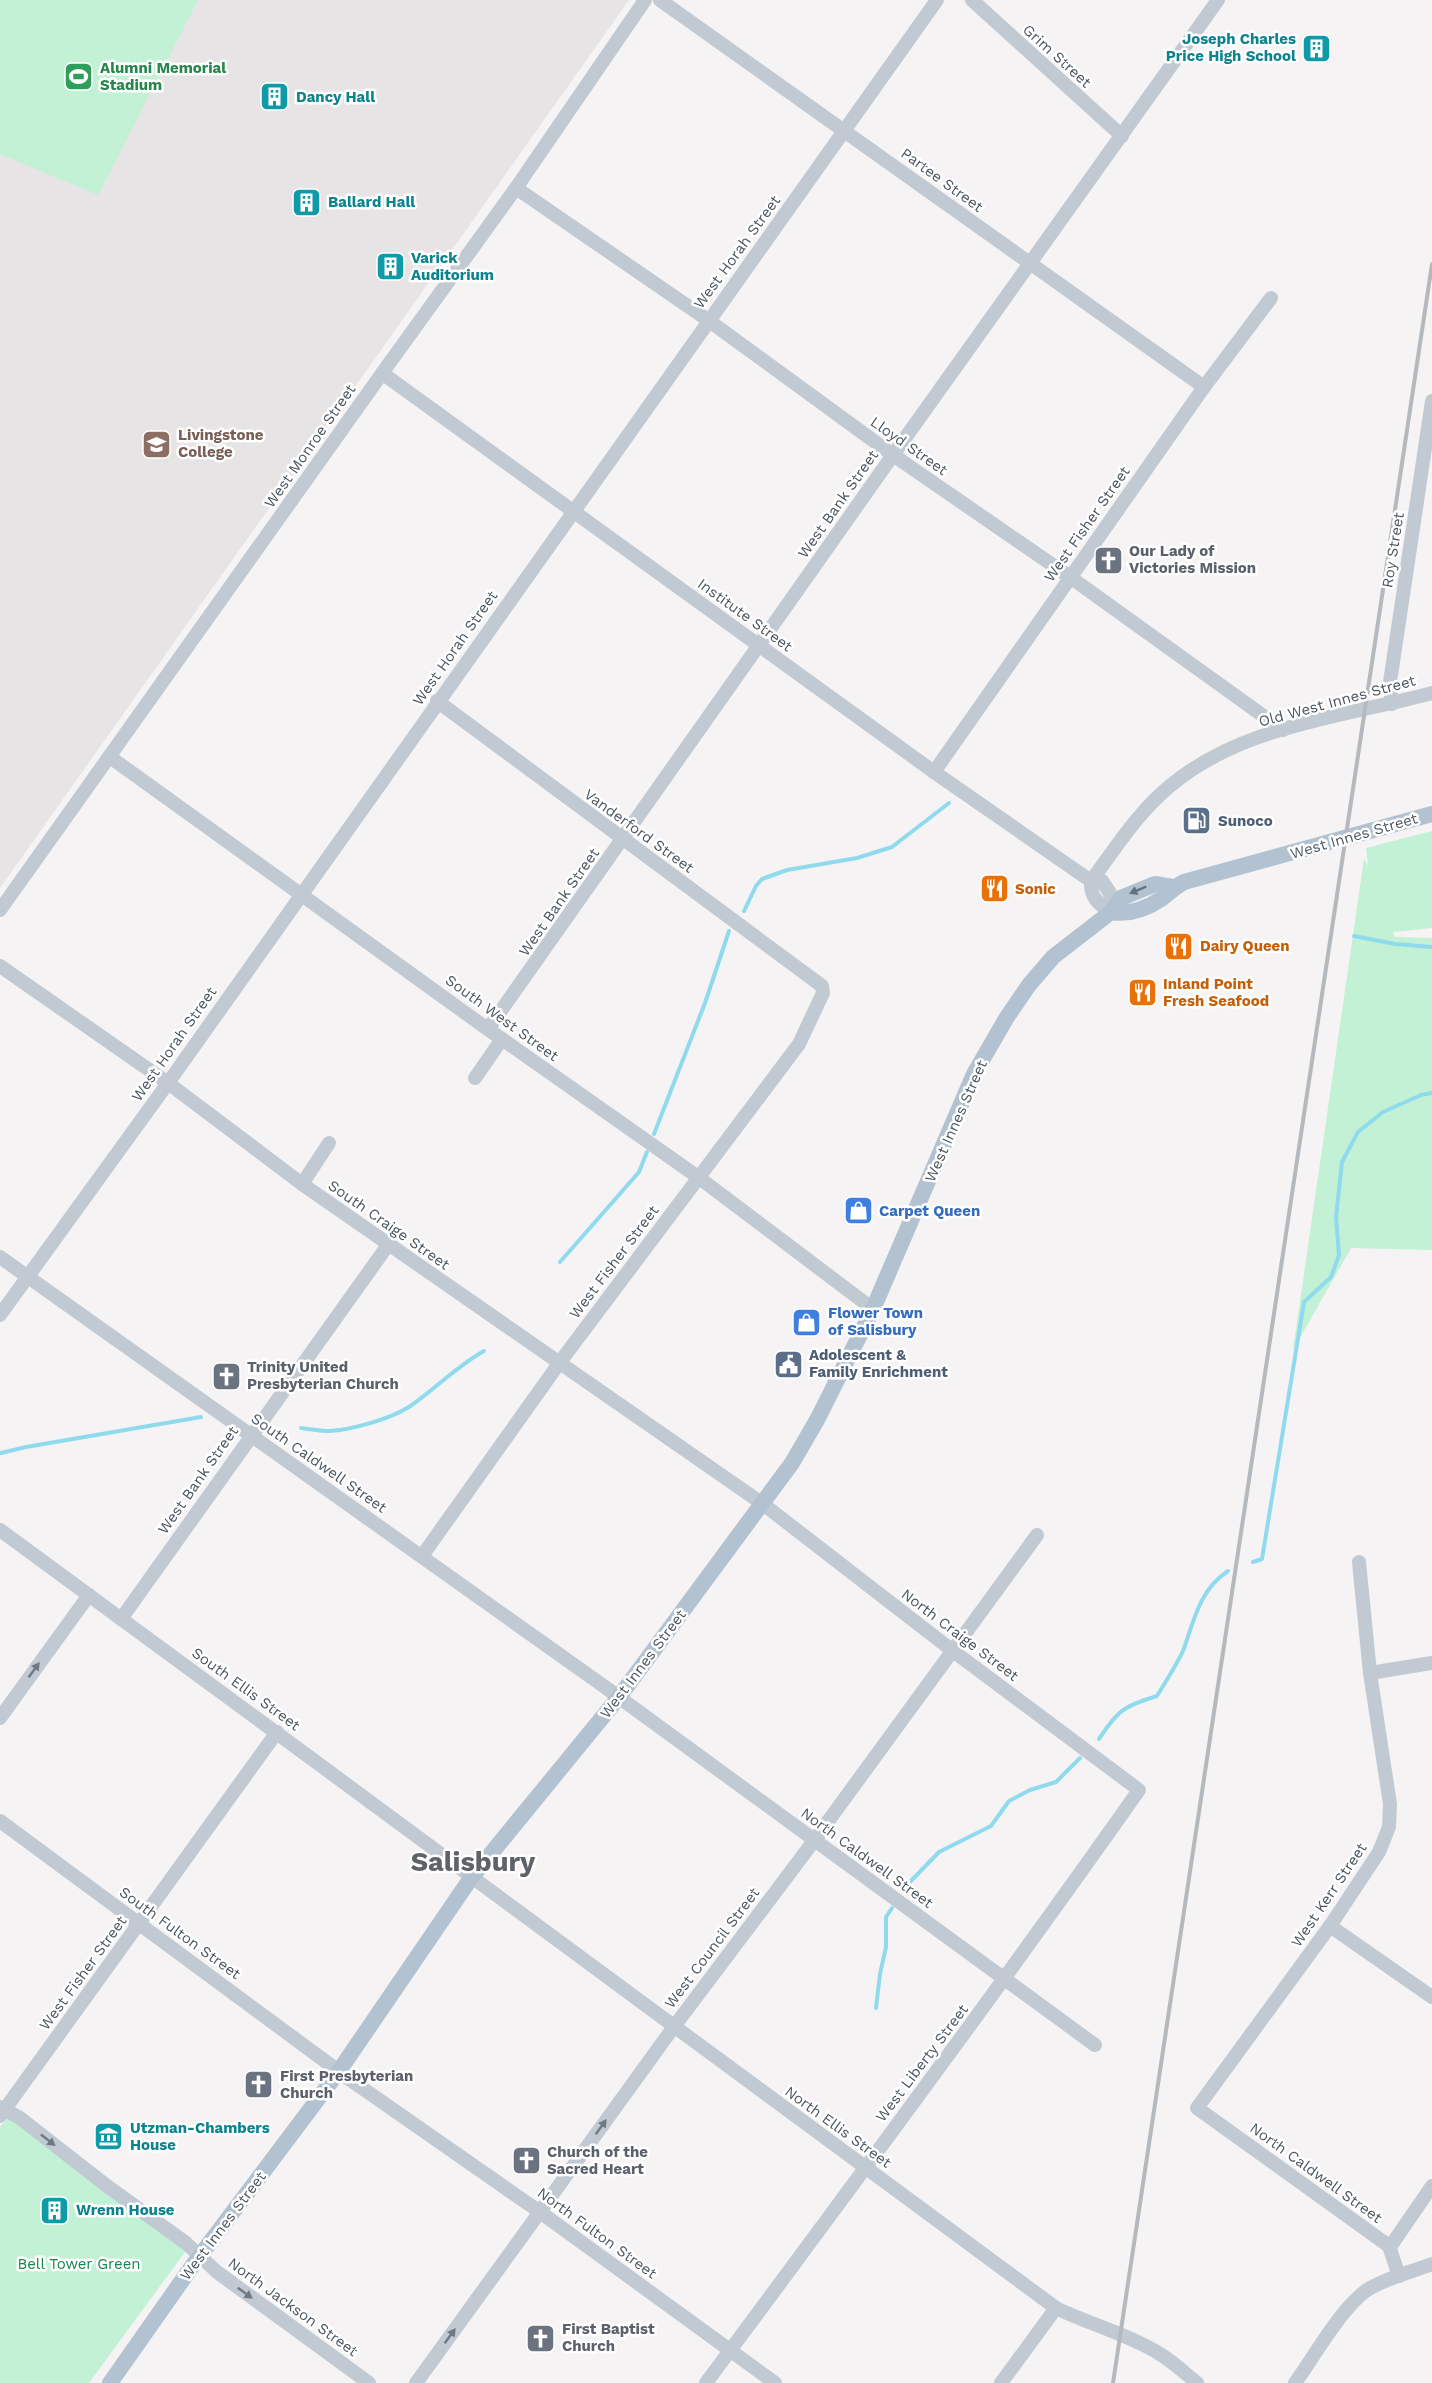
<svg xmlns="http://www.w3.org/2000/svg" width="1432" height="2383" font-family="'Work Sans',sans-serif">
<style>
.education{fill:#e6e4e5}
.green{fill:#c3f1d5}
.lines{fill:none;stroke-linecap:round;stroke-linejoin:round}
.stream{stroke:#90daee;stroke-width:4}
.minor{stroke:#c1cad2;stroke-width:14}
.major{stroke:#b3c2d1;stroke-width:16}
.rail{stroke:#b5b8bd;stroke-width:4}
.oneway{fill:#64717d}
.oneway2{fill:#6e7983}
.labels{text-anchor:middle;stroke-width:5;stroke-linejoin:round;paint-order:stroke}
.culture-label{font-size:15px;font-weight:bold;fill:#0d838f;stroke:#fff;text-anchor:start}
.street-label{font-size:15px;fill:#4a5661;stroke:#fff}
.leisure-label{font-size:15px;font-weight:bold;fill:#27864d;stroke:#fff;text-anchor:start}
.education-label{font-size:15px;font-weight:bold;fill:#785e54;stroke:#fff;text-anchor:start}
.worship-label{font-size:15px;font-weight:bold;fill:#5b616d;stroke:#fff;text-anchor:start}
.service-label{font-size:15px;font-weight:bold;fill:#4e5e75;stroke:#fff;text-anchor:start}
.food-label{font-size:15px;font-weight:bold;fill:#c56008;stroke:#fff;text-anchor:start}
.shop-label{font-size:15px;font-weight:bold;fill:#366cbe;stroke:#fff;text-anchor:start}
.park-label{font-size:15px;fill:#17864f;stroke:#fff}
.town-label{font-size:27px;font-weight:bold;fill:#5f6368;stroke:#fff}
</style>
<rect width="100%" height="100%" fill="#f5f3f3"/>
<path class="education" d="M0,0H629L0,888Z"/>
<g class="green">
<path d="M0,0H198L98,195L0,154Z"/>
<path d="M1432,831V928L1393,932L1395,937L1432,938V1250L1351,1248L1293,1350L1364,859L1368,866L1366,848Z"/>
<path d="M8,2118H12L185,2248V2252L89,2383H0V2127Z"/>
</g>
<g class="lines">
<g class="stream">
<path d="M744,911L756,886L762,879L787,870L857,858L892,847L949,803"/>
<path d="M1354,936L1395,944L1432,947"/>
<path d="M654,1134L705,1003L729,931"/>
<path d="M560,1262L639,1172L647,1152"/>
<path d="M301,1428C310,1429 320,1431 329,1431C351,1430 390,1419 409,1407C435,1389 457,1366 484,1351"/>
<path d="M1,1453L26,1447L201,1417"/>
<path d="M1253,1562L1262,1559L1304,1302L1331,1277L1339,1255L1336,1217L1342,1162L1358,1132L1383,1112L1421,1095L1432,1093"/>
<path d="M1099,1739C1118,1710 1124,1706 1157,1696C1166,1681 1176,1666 1183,1651C1194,1621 1199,1590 1228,1571"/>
<path d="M906,1886L939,1852L991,1826L1009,1801L1030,1790L1056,1782L1080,1758"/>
<path d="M876,2008L880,1974L886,1947V1917L892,1908"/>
</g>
<g class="minor">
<path d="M660,0L1204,387"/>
<path d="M972,0L1122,136"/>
<path d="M516,188L708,320L893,455L1070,577L1283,730"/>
<path d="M382,373L934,772L1091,881H1102L1110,893L1111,912"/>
<path d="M1392,704L1390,682L1432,401"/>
<path d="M110,757L482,1025L698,1177L873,1309"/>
<path d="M934,772L1204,387L1271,298"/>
<path d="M1091,881C1115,849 1138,812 1170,786C1242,725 1344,717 1432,693"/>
<path d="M1091,881C1090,897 1098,904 1111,912"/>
<path d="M0,910L388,365L516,188L645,0"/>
<path d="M0,966L168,1083L302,1184L763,1504L953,1651L1139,1790C998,1990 852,2186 706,2383"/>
<path d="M488,1029L888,462L1218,0"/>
<path d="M475,1078L502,1039"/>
<path d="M302,1184L329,1143"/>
<path d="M0,1257L605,1687L1095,2045"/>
<path d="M0,1315L168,1083L937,0"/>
<path d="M0,1530C353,1788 704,2049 1056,2308C1089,2324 1130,2335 1160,2354C1173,2362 1185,2373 1197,2383"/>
<path d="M422,1556L560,1362L799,1044L823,993L822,986L437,701"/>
<path d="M1359,1562L1370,1673L1390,1804L1389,1827L1379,1852L1330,1926L1197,2108L1389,2246L1399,2276"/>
<path d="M121,1619L388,1245"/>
<path d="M1370,1673L1432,1663"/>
<path d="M0,1718L89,1595"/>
<path d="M0,1821L352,2081L540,2212L775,2383"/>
<path d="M1330,1926L1432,1997"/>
<path d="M0,2107L20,2118L107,2186L186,2243L217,2272L369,2383"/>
<path d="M0,2116L277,1732"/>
<path d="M1390,2247L1432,2186"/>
<path d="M416,2383L673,2028L810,1846L1037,1535"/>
<path d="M1001,2383L1056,2308"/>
<path d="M1295,2383C1314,2357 1341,2308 1367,2290C1386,2278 1411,2272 1432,2264"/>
</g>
<g class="major">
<path d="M1111,912C1129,915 1146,909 1161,899C1170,893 1174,887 1184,882L1432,814"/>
<path d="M110,2383L193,2265L339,2071L471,1878L619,1697L792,1463L817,1420L873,1309L974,1074L1007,1017L1029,985L1053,957L1111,912L1121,898L1155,884L1173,887"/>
</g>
<path class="rail" d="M1113,2383L1432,264"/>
</g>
<defs><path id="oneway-solid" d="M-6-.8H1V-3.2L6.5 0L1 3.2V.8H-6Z" transform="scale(1.5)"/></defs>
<use class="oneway" href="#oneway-solid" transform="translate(1138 890) rotate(157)"/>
<g class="oneway2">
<use href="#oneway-solid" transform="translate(34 1670) rotate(-54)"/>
<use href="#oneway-solid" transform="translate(601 2127) rotate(-54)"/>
<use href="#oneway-solid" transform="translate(48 2140) rotate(38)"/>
<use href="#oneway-solid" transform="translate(245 2293) rotate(36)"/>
<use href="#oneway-solid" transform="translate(450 2336) rotate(-54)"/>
</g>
<defs>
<symbol id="building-square" viewBox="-11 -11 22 22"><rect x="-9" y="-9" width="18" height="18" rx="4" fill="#0f9aa8" stroke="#fff"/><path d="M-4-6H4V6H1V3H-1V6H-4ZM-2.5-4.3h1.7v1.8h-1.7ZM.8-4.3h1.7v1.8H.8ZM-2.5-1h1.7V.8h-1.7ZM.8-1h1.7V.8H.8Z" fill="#fff"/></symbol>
<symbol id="stadium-square" viewBox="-11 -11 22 22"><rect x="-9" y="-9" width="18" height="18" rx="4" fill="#2e9e5b" stroke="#fff"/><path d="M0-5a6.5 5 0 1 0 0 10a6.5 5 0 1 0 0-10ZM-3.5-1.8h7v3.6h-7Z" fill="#fff"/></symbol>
<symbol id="university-square" viewBox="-11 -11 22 22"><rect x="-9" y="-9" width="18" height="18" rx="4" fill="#8d6e63" stroke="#fff"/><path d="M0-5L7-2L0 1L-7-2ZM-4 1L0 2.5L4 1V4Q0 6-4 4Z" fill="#fff"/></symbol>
<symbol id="church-square" viewBox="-11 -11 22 22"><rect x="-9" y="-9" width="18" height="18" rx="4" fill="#6b7280" stroke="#fff"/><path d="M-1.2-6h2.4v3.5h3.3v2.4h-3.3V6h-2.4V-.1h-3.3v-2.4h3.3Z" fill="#fff"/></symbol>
<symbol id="fuel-square" viewBox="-11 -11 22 22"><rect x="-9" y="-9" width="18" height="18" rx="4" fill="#5c6f8a" stroke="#fff"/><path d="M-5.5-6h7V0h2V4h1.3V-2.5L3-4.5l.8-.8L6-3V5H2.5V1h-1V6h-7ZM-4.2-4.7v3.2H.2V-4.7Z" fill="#fff"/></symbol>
<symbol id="restaurant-square" viewBox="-11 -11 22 22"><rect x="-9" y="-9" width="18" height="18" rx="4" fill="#e8710a" stroke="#fff"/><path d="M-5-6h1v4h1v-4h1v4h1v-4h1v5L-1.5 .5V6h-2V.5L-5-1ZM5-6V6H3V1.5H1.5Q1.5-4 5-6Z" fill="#fff"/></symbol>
<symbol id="shop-square" viewBox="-11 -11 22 22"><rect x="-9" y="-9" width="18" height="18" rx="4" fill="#3f7fe0" stroke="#fff"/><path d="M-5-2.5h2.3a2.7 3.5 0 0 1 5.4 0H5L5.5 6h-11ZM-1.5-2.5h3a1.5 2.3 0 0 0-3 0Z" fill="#fff"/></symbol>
<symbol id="civic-square" viewBox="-11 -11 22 22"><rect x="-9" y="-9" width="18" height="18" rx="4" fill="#5c6f8a" stroke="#fff"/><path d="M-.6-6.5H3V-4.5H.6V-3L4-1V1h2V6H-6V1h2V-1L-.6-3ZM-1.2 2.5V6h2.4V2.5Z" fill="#fff"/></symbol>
<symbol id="museum-square" viewBox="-11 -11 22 22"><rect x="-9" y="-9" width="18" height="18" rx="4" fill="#0f9aa8" stroke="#fff"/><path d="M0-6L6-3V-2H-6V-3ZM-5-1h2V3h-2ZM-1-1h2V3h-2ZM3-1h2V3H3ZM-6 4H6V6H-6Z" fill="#fff"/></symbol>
</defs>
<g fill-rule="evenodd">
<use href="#building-square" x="1300" y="32" width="33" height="33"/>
<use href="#stadium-square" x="62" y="60" width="33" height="33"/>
<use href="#building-square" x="258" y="80" width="33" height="33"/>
<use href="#building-square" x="290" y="186" width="33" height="33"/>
<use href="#building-square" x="374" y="250" width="33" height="33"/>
<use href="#university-square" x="140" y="428" width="33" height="33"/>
<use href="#church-square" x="1092" y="544" width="33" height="33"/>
<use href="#fuel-square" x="1180" y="804" width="33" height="33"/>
<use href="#restaurant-square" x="978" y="872" width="33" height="33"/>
<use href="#restaurant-square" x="1162" y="930" width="33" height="33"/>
<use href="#restaurant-square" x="1126" y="976" width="33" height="33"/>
<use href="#shop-square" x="842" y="1194" width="33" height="33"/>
<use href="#shop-square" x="790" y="1306" width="33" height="33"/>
<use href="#civic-square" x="772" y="1348" width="33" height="33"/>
<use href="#church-square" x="210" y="1360" width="33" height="33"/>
<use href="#church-square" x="242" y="2068" width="33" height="33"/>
<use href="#museum-square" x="92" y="2120" width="33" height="33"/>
<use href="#church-square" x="510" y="2144" width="33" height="33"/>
<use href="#building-square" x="38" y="2194" width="33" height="33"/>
<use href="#church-square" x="524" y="2322" width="33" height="33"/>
</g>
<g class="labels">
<g class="culture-label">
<text x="1296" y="44" text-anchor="end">Joseph Charles<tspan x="1296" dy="17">Price High School</tspan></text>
<text x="296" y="102">Dancy Hall</text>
<text x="328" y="207">Ballard Hall</text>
<text x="411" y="263">Varick<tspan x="411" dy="17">Auditorium</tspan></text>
<text x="130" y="2133">Utzman-Chambers<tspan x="130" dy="17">House</tspan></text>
<text x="76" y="2215">Wrenn House</text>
</g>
<g class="street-label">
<text transform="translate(1057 56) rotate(42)" y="5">Grim Street</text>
<text transform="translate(942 180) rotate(36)" y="5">Partee Street</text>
<text transform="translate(737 252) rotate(-54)" y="5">West Horah Street</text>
<text transform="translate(310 446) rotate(-55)" y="5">West Monroe Street</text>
<text transform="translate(909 446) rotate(35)" y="5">Lloyd Street</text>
<text transform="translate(838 504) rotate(-55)" y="5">West Bank Street</text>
<text transform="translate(1087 524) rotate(-55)" y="5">West Fisher Street</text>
<text transform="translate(1393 550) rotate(-81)" y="5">Roy Street</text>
<text transform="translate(745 615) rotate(36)" y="5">Institute Street</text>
<text transform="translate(455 648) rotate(-55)" y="5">West Horah Street</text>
<text transform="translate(1337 701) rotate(-15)" y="5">Old West Innes Street</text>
<text transform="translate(639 831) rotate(36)" y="5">Vanderford Street</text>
<text transform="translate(1354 836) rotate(-16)" y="5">West Innes Street</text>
<text transform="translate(559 902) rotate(-55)" y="5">West Bank Street</text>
<text transform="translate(502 1018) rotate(36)" y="5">South West Street</text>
<text transform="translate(174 1044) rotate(-55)" y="5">West Horah Street</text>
<text transform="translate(956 1121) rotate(-66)" y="5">West Innes Street</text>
<text transform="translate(389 1225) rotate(35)" y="5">South Craige Street</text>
<text transform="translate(614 1262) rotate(-53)" y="5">West Fisher Street</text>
<text transform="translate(319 1463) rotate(35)" y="5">South Caldwell Street</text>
<text transform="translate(198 1480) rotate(-55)" y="5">West Bank Street</text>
<text transform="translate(960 1635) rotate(37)" y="5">North Craige Street</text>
<text transform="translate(643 1664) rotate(-53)" y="5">West Innes Street</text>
<text transform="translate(246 1689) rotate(36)" y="5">South Ellis Street</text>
<text transform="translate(867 1858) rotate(36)" y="5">North Caldwell Street</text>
<text transform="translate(1329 1895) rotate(-56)" y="5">West Kerr Street</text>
<text transform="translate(180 1933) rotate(36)" y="5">South Fulton Street</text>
<text transform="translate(712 1948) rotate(-53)" y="5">West Council Street</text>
<text transform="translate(83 1973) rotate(-54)" y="5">West Fisher Street</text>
<text transform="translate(922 2063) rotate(-53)" y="5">West Liberty Street</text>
<text transform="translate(838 2127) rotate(36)" y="5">North Ellis Street</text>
<text transform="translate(1316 2173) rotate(36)" y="5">North Caldwell Street</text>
<text transform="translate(223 2226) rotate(-53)" y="5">West Innes Street</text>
<text transform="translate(597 2233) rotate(36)" y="5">North Fulton Street</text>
<text transform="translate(293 2307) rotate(36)" y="5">North Jackson Street</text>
</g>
<g class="leisure-label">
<text x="100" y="73">Alumni Memorial<tspan x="100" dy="17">Stadium</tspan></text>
</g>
<g class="education-label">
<text x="178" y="440">Livingstone<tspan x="178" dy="17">College</tspan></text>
</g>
<g class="worship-label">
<text x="1129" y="556">Our Lady of<tspan x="1129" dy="17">Victories Mission</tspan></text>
<text x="247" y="1372">Trinity United<tspan x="247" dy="17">Presbyterian Church</tspan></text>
<text x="280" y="2081">First Presbyterian<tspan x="280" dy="17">Church</tspan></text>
<text x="547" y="2157">Church of the<tspan x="547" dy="17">Sacred Heart</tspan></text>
<text x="562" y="2334">First Baptist<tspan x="562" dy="17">Church</tspan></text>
</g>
<g class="service-label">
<text x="1218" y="826">Sunoco</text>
<text x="809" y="1360">Adolescent &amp;<tspan x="809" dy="17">Family Enrichment</tspan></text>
</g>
<g class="food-label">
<text x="1015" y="894">Sonic</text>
<text x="1200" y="951">Dairy Queen</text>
<text x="1163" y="989">Inland Point<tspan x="1163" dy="17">Fresh Seafood</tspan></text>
</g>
<g class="shop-label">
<text x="879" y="1216">Carpet Queen</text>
<text x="828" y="1318">Flower Town<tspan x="828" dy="17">of Salisbury</tspan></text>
</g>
<g class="park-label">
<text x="79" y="2269">Bell Tower Green</text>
</g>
<g class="town-label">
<text x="473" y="1871">Salisbury</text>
</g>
</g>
</svg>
